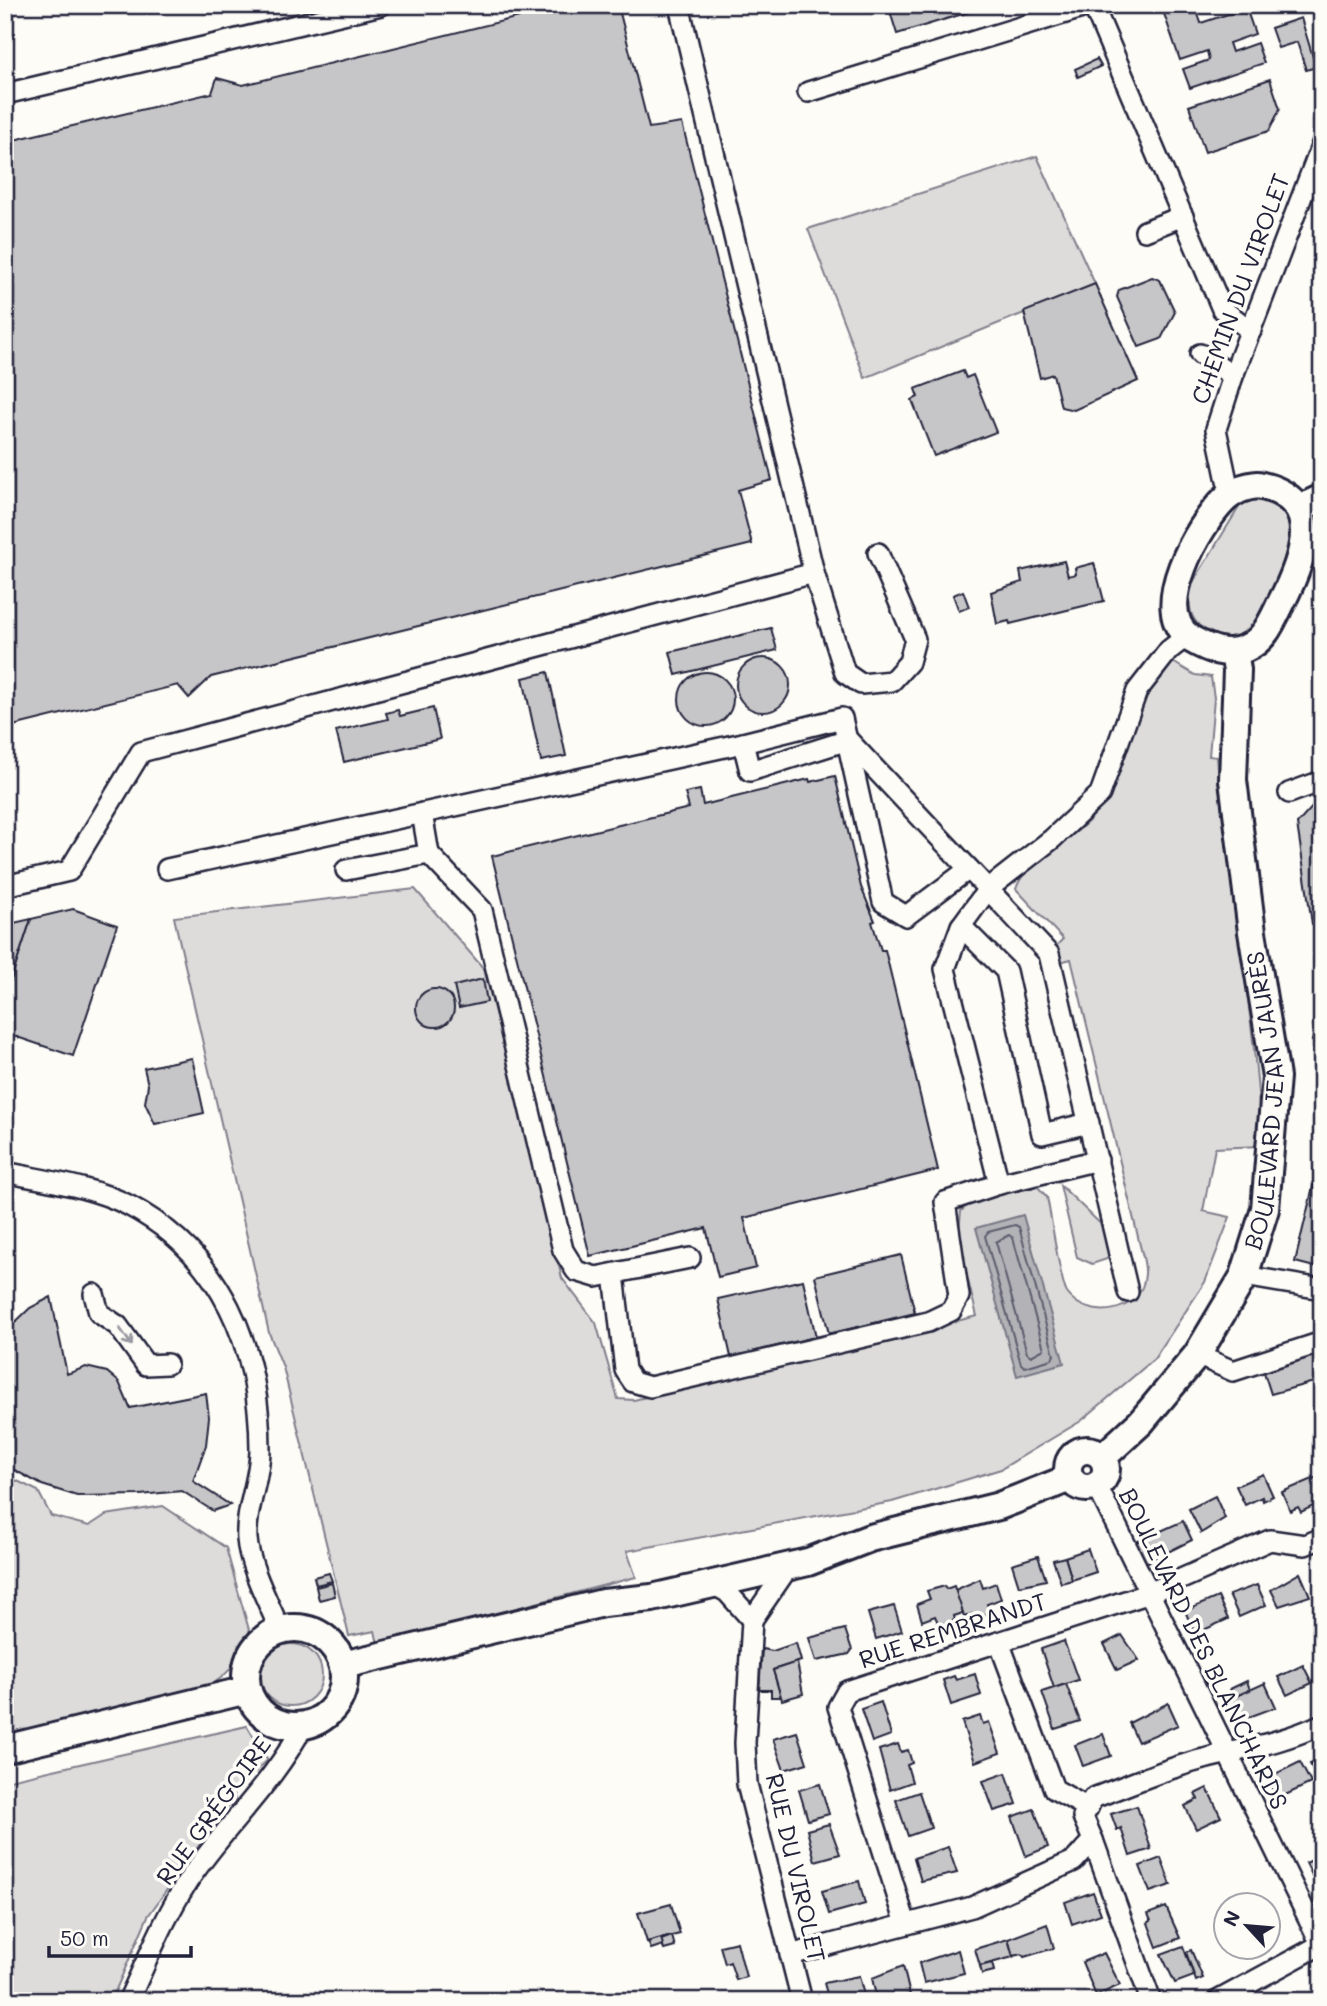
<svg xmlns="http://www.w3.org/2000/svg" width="1327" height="2006" font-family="Mali,sans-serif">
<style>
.green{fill:#dddcdb;stroke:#807f8b;stroke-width:2}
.water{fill:#b2b2b7;stroke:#787885;stroke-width:2}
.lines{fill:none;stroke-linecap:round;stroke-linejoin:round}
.shore{stroke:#5c5c6d;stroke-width:2}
.building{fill:#c6c6c8;stroke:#22223b;stroke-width:2}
.minor-casing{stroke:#22223b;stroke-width:24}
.major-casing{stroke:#22223b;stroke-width:32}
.minor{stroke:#fdfcf7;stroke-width:19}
.major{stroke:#fdfcf7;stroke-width:26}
.oneway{stroke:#9a9aa2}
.labels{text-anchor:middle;stroke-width:7;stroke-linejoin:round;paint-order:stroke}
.street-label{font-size:24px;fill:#22223b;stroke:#fdfcf7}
</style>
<rect width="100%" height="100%" fill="#fdfcf7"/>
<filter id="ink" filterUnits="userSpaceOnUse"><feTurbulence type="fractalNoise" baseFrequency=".0143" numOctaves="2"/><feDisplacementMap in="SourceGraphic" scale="14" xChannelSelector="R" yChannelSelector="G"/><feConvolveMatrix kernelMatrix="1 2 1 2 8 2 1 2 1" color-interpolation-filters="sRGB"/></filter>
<g filter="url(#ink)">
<g class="green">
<path d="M1037,156L1095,284L865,378L808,229Z"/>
<path d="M1256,497C1268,501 1281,503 1287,515C1297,537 1269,609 1253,626C1238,643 1211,640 1197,623C1188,613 1189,599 1190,587L1241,504Z"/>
<path d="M1171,661L1195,675L1211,677L1214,698L1209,756L1217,757C1227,887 1257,1015 1261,1146L1215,1148L1203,1211L1230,1217L1205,1282L1154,1359L1081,1421L1001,1469L892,1502L627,1551L636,1577L378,1644L375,1631L349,1636L283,1367L269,1333L174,917L415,889L484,969L562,1278L596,1323L618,1399L634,1400L977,1316L958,1242L961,1211L975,1199L1038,1187L1047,1197C1051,1215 1060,1282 1067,1293C1088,1322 1143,1314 1145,1274C1146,1264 1141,1251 1139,1241L1071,959L1056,963L1052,950L1063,939L1016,889C1027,855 1073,842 1094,815C1130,769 1128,703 1171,661Z"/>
<path d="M1060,1185L1110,1233L1112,1244L1107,1259L1092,1264L1077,1257Z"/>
<path d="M5,1475L38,1491L51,1516L89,1526L106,1515L163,1506L226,1548L251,1637C235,1664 227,1680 196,1692L5,1737Z"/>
<circle cx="291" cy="1675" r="31"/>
<path d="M247,1726L268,1760L233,1792L235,1800L224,1811L148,1916L111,2001H5V1781Z"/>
</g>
<path class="water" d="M1023,1215L1064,1363L1017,1376L976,1228Z"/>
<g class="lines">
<g class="shore">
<path d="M1015,1225L1019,1227L1054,1355L1052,1359L1025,1367L1021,1364L985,1236L988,1232Z"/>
<path d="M1009,1235L1013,1238L1044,1349L1031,1356L1027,1353L996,1242Z"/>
</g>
</g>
<g class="building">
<path d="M568,5H618L649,128L682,123L772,480L738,490L752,544L211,677L189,698L178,685L5,728V142L212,93L217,78L243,85Z"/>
<path d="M888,5H978L979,9L897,34Z"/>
<path d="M1161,5H1195L1201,23L1246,8L1255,34L1229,43L1232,52L1257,43L1264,63L1190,88L1183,69L1209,60L1207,51L1180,60Z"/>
<path d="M1301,18L1316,67L1306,70L1297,42L1278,48L1271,28Z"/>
<path d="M1097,59L1101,66L1078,77L1075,69Z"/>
<path d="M1270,79L1280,109L1269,131L1205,152L1189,106Z"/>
<path d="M1152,277L1160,280L1175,312L1161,339L1139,347L1117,297L1119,290Z"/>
<path d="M1095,284L1138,381L1074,410L1061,407L1053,374L1040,378L1024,312Z"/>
<path d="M963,371L966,378L973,375L996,432L934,456L912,400L918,397L915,389Z"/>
<path d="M1064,561L1068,576L1076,574L1075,568L1094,563L1104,601L1010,624L1009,621L997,624L991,592L1022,582L1020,571Z"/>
<path d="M963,591L969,607L959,611L953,595Z"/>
<path d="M771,628L777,650L676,675L670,652Z"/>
<circle cx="763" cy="685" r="27"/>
<path d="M548,672L566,756L541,761L523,678Z"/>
<circle cx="706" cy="699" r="27"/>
<path d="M433,708L440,739L344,762L336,731L388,719L386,713L398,710L400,716Z"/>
<path d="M835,776L861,887L875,921L872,922L881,950H885L938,1170L744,1218L756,1268L718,1277L706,1228L590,1256L492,856L689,808L685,793L700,790L703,805L809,779L810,782Z"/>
<path d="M1322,796V926L1312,924L1297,824Z"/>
<path d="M73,909L117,925L73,1056L5,1033V998L31,919Z"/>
<path d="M31,919L5,998V925Z"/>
<path d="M483,979L487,1002L459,1008L454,986Z"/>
<circle cx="435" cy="1008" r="19"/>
<path d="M1322,1006V1043L1312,1041Z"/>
<path d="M192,1058L204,1113L155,1124L145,1103L148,1085L144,1068Z"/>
<path d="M1322,1149V1269L1295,1262Z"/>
<path d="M901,1255L915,1313L829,1334L815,1276Z"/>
<path d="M803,1280L816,1337L731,1357L718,1299Z"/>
<path d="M51,1297L67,1374L86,1367L107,1372L119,1382L130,1408L206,1393L209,1417L206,1445L193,1481L230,1505L213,1511L182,1491L140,1495L77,1496L42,1485L5,1465V1332L30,1308Z"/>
<path d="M1313,1354L1321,1380L1271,1394L1263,1369Z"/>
<path d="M1263,1474L1273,1496L1263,1501L1262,1497L1245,1505L1236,1486Z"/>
<path d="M1320,1476L1322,1502L1301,1512L1298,1507L1290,1511L1282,1492Z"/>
<path d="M1215,1496L1225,1518L1201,1533L1189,1509Z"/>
<path d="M1183,1521L1192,1540L1146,1563L1136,1542Z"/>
<path d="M1088,1549L1096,1572L1072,1580L1065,1557Z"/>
<path d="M1038,1556L1046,1580L1019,1586L1012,1564Z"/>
<path d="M1065,1557L1072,1580L1061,1583L1053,1560Z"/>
<path d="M329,1573L332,1581L316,1585L314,1577Z"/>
<path d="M1300,1573L1310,1596L1279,1606L1271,1590Z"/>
<path d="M980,1579L983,1588L996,1583L1001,1599L987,1604L990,1613L974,1618L973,1614L964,1617L955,1590Z"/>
<path d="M332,1583L335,1596L319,1600L316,1587Z"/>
<path d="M1257,1585L1266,1605L1239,1617L1229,1595Z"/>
<path d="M945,1586L946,1589L954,1586L963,1613L954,1616L955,1620L939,1625L935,1616L922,1621L917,1604L930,1599L927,1591Z"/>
<path d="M1218,1597L1228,1619L1195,1634L1185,1611Z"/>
<path d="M894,1606L902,1631L876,1639L868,1613Z"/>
<path d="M845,1629L852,1650L849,1654L816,1661L809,1638Z"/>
<path d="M1122,1635L1139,1660L1117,1670L1104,1644Z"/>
<path d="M1064,1641L1078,1680L1054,1688L1041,1649Z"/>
<path d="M796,1643L801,1661L773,1670L781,1697H771V1690H759L762,1649L773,1651Z"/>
<path d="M797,1662L803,1694L782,1700L773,1670Z"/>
<path d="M1303,1665L1312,1683L1287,1695L1278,1677Z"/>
<path d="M975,1674L981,1695L951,1705L943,1680L954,1676L956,1680Z"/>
<path d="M1247,1681L1250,1690L1234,1697L1230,1689Z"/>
<path d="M1265,1683L1276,1707L1241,1720L1232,1698Z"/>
<path d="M1066,1684L1080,1721L1055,1729L1042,1692Z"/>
<path d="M881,1702L891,1735L872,1742L861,1709Z"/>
<path d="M1168,1703L1178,1725L1138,1742L1129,1723Z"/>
<path d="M980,1716L983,1724L989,1722L1000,1753L975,1762L962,1722Z"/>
<path d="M797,1732L807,1763L784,1770L773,1739Z"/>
<path d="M1103,1734L1111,1756L1083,1766L1075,1745Z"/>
<path d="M898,1744L901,1752L908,1750L912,1763L907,1765L912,1782L890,1790L879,1750Z"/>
<path d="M1317,1761L1322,1774L1317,1777L1310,1764Z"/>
<path d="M1300,1762L1311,1783L1277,1799L1267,1778Z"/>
<path d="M1006,1773L1017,1804L994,1811L983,1781Z"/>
<path d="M820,1784L829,1814L808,1820L799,1790Z"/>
<path d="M1207,1788L1221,1817L1196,1829L1185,1806L1198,1799L1195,1794Z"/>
<path d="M919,1792L931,1828L908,1836L896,1800Z"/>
<path d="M1137,1806L1151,1849L1130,1856L1121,1828L1117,1830L1111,1814Z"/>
<path d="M1034,1809L1048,1847L1026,1856L1012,1817Z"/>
<path d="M829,1824L840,1854L815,1861L807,1830Z"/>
<path d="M948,1847L957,1873L921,1881L914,1858Z"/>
<path d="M1322,1855V1882L1317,1885L1306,1863Z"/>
<path d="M1161,1858L1171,1885L1150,1892L1140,1866Z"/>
<path d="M859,1881L865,1904L829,1914L822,1891Z"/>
<path d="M1093,1892L1101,1914L1072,1924L1065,1902Z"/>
<path d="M671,1904L680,1934L647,1942L638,1913Z"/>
<path d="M1166,1907L1180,1938L1157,1947L1148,1923L1151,1921L1148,1914Z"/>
<path d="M1047,1924L1054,1948L1024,1957L1022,1954L1013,1956L1008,1939Z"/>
<path d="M672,1936L675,1947L664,1950L661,1940Z"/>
<path d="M661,1938L663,1945L651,1949L648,1942Z"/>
<path d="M1008,1939L1013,1957L980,1966L975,1949Z"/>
<path d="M737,1942L746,1977L736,1980L730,1962L725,1964L720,1946Z"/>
<path d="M1183,1946L1194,1976L1175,1983L1161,1954Z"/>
<path d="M958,1950L964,1973L924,1983L919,1963Z"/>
<path d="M1191,1950L1203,1978L1196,1981L1186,1952Z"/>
<path d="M1104,1953L1120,1985L1096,1996L1082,1962Z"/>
<path d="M992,1963L994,1971L982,1974L980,1966Z"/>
<path d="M903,1966L910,1995L877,2001L872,1978Z"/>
<path d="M859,1976L865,1999L829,2001L824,1983Z"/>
<path d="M784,1994L786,2001H764L763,1998Z"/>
</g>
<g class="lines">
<defs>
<g id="minor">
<path d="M1093,5L1222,309L1251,331"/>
<path d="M808,92L1092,5"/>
<path d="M5,94L381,5"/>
<path d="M1145,231L1183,216"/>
<path d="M1200,354L1233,376"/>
<path d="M1234,492L1227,481L1216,429L1233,376L1322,144"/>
<path d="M814,573L845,673L861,684L892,681L909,662L915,639L878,553"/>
<path d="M743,743L842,718L883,902L906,916L969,869"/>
<path d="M1289,793L1322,781"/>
<path d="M429,854L482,910L563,1250L576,1271L596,1277L690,1258"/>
<path d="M167,869L743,743L750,771L848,740L1049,954L1128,1292"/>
<path d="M346,870L429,854L422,813"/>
<path d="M5,886L69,871L141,752L814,573L679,5"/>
<path d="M961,926L945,969L999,1184"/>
<path d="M1089,1123L1042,1134L1006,971L961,926L988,889L1052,839L1100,794L1137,691L1169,650L1187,636"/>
<path d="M5,1172C46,1181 91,1186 128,1205C222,1254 260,1348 260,1450C260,1479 245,1510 247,1539C249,1566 269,1604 280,1630"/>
<path d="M614,1274L625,1370L633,1382L650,1387L928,1322L951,1311L959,1296L945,1202L999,1184L1098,1160"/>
<path d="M1244,1276L1322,1289"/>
<path d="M94,1294L99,1313L118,1326L146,1365L167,1364"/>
<path d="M1197,1355L1233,1371L1316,1344"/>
<path d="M1097,1486L1322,1946"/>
<path d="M789,1566L752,1620L745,1743L747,1784L802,2001"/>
<path d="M713,1584L727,1592L752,1620"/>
<path d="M999,1642L1054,1789L1088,1808"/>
<path d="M1093,1840L1151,2001"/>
<path d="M906,1924L838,1707L847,1691L1147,1594L1270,1540L1305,1545L1322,1538"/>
<path d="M790,1955L972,1907L1074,1861L1093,1840L1083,1817L1093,1798C1129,1785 1166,1768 1204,1759C1246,1748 1282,1743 1322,1724"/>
<path d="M128,2001C147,1961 164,1918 188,1881C224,1827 273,1784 303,1726"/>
<path d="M1217,2001L1322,1944"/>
</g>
<g id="major">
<path d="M1258,485C1327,499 1304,558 1281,603C1272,621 1265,640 1246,648C1227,657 1208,649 1191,639C1148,611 1199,524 1225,499C1234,490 1246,486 1258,485Z"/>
<path d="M1299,509L1322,498"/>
<circle cx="1087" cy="1469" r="19"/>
<path id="s1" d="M1103,1457L1141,1422L1197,1355L1244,1276L1265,1209L1276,1077L1252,932L1233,780L1237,670L1234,652"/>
<circle cx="295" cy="1677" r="49"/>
<path d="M343,1665L603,1603L652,1598L808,1562L870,1538L999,1506L1070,1478"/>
<path d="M5,1749L247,1690"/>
</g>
</defs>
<use href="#minor" class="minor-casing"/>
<use href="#major" class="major-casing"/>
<use href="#minor" class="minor"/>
<use href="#major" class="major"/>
</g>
<defs><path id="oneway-shaft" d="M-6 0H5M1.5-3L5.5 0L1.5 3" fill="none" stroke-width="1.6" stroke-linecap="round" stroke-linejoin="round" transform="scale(1.75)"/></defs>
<use class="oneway" href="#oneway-shaft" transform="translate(126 1337) rotate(55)"/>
</g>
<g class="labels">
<g class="street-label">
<text transform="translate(1241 289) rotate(-70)" y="8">CHEMIN DU VIROLET</text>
<text dy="8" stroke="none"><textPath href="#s1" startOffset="410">BOULEVARD JEAN JAURÈS</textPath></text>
<text transform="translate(953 1631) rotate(-18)" y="8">RUE REMBRANDT</text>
<text transform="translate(1203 1649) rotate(64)" y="8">BOULEVARD DES BLANCHARDS</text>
<text transform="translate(214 1811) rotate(-54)" y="8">RUE GRÉGOIRE</text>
<text transform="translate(795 1868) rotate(77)" y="8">RUE DU VIROLET</text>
</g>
</g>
<rect width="1327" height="2006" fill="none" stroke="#fdfcf7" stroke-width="28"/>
<rect x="14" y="14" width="1299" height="1978" fill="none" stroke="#22223b" stroke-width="2.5" filter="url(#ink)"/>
<g transform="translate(1247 1926) rotate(296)"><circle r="33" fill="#fdfcf7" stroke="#a5a5ac" stroke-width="2"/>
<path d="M0-5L12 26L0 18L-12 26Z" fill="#22223b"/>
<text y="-10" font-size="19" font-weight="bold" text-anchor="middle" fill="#22223b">N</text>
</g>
<path d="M49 1946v10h142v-10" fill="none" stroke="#22223b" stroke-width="3.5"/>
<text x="60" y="1946" font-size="21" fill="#22223b" stroke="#fdfcf7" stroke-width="5" paint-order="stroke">50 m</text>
</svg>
